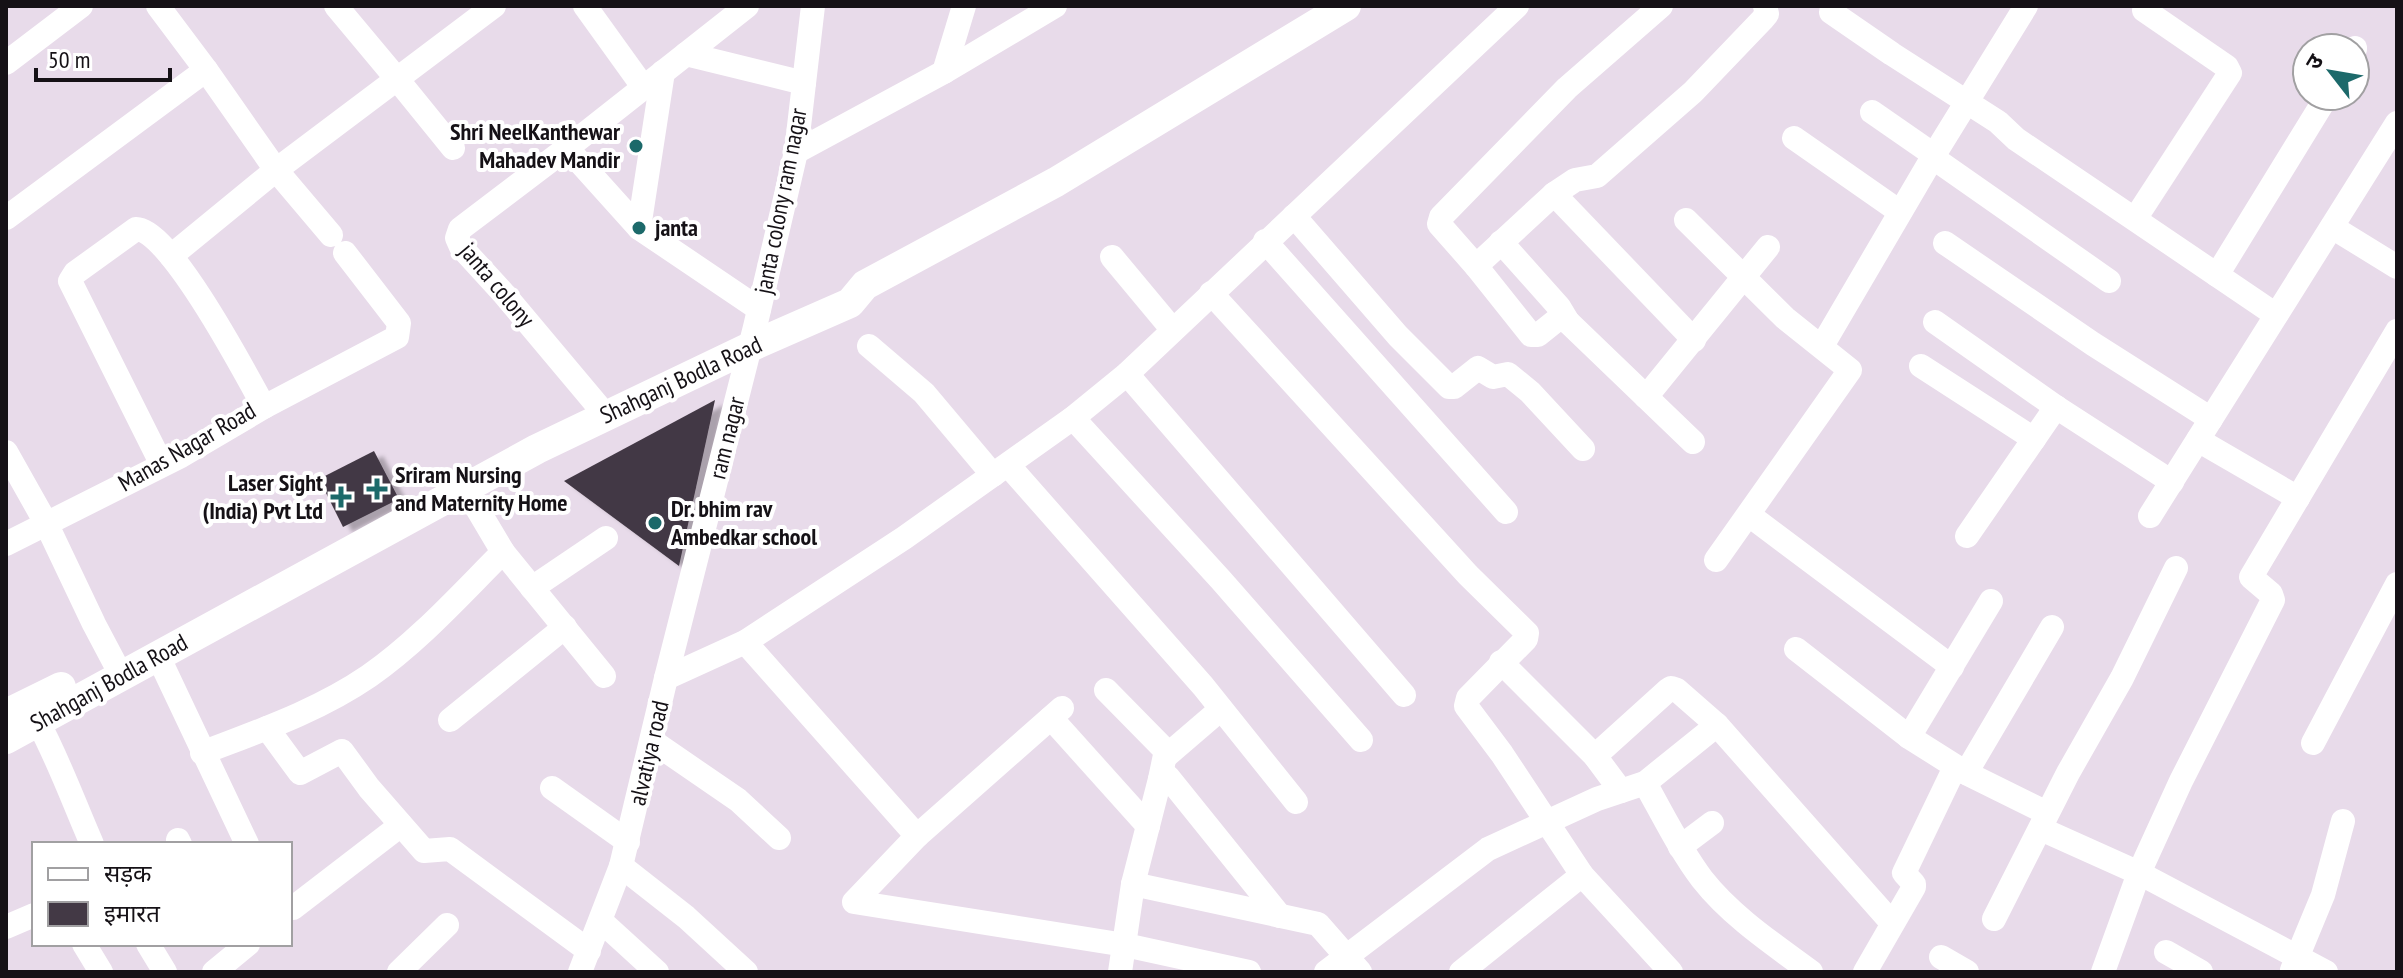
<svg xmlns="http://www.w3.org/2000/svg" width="2403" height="978" font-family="'PT Sans Narrow','Noto Sans Devanagari',sans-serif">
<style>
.building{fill:#433945;filter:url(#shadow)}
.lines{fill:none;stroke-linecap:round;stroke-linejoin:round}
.minor{stroke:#fff;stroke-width:24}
.major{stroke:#fff;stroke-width:30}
.poi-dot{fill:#1c696a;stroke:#fff;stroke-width:3}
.labels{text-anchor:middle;stroke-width:8;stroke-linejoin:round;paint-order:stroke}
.poi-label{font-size:24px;font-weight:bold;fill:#151116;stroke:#fff;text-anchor:start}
.street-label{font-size:24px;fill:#151116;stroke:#fff}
</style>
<defs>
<filter id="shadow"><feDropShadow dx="9" dy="5" stdDeviation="2" flood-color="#0004"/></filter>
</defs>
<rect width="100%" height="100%" fill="#e8dbea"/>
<g class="building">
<path d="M715,400L679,566L564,481Z"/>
<path d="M374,451L399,499L343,527L319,479Z"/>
</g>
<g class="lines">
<g class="minor">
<path d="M158,6L206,70L276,170L331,235"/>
<path d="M336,6L397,79L494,6"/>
<path d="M585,6L644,88"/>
<path d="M747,6L567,148L639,228L759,309"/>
<path d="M1661,6L1567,88L1441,217L1439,224L1476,266L1531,335H1538L1558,319H1565L1693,442"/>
<path d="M1831,12L1892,54L1998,122L2016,139L2217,275L2327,96"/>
<path d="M2355,49V48"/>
<path d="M686,54L804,83"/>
<path d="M6,63L81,6"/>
<path d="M944,72L964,6"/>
<path d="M1872,112L1934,155"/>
<path d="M1794,138L1900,212"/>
<path d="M567,148L460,229L457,238L461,247L504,294L598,406"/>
<path d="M796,152L944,72L1055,6"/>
<path d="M1932,157L2109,281"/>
<path d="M1554,194L1694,340"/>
<path d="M1294,216L1398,336L1449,387H1454L1478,368L1493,377L1508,374L1530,392L1583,449"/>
<path d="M6,218L206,70"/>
<path d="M2135,219L2230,73L2227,67L2144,10"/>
<path d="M1686,220L1785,318L1850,370L1716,560"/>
<path d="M2332,227L2397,267"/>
<path d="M639,228L663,72"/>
<path d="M1265,241L1506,512"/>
<path d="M1501,242L1559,307L1568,322"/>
<path d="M1945,243L2093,344L2211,419"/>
<path d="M171,256L276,170L397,79L453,148"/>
<path d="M1112,257L1172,329"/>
<path d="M1476,266L1554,194L1575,180L1597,176L1693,92L1762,20L1767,14L1765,6"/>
<path d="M2217,275L2276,315"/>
<path d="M1211,293L1468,575L1527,633L1526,639L1468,698L1466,706L1502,754L1582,875L1671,972"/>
<path d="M1935,322L2056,407L2172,482"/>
<path d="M869,346L924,393L993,475"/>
<path d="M1822,346L1934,155L2026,6"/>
<path d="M1921,366L2034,439"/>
<path d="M1127,374L1404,695"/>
<path d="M1646,397L1768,247"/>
<path d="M264,407L397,337L399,323L345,253"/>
<path d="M1073,418L1221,580L1361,740"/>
<path d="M2198,440L2298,498"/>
<path d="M6,452L46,523L94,624L122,677"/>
<path d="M1008,465L1203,686L1296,802"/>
<path d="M465,488L503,552L604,676"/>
<path d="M1749,515L1952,667"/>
<path d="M2150,516L2397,123"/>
<path d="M1967,536L2056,407"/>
<path d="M6,544L181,456L264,407C247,376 169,228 136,229L75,273L70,281L162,465"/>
<path d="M532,588L606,538"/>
<path d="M745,642L917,836"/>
<path d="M1796,649L1909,737L1966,773L2047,813"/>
<path d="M158,656L247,844"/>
<path d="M1501,662L1595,756L1621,791"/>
<path d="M666,678L745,642L904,538L1073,418L1127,374L1517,6"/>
<path d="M1106,690L1164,749L1165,755L1160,779"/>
<path d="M1062,708L917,836L854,902L1125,945L1249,972"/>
<path d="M1051,718L1148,826"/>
<path d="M450,720L565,627"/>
<path d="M38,722C59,761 74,803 92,844"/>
<path d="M267,728L300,773L342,751L369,788L424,851L450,849L589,951"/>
<path d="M1909,737L1991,601"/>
<path d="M652,741L738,800L779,838"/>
<path d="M2313,743L2397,584"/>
<path d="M202,753C259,731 318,711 369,676C419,641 460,595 503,552"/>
<path d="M1595,756L1668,690L1671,688L1677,690L1717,725L1892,923"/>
<path d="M1165,757L1221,709"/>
<path d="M1966,773L2052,627"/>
<path d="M1645,783C1663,815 1680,850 1702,879C1731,916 1773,944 1811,972"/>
<path d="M552,788L628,842"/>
<path d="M2041,829L2139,873L2326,972"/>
<path d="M178,840L180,844"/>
<path d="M1680,847L1712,823"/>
<path d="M621,866L686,917L746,972"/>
<path d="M1133,884L1318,924L1360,972"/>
<path d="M293,908L401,825"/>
<path d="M1994,919L2068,773L2122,678L2176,568"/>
<path d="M601,921L657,972"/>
<path d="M6,927L34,915"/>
<path d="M84,944L101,972"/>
<path d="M148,944L165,972"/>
<path d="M2166,952L2201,972"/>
<path d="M1941,957L1967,972"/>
<path d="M2292,970L2323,895L2343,821"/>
<path d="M214,972L248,944"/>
<path d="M399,972L447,925"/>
<path d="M580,972L621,866L666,678L755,327L796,152L813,6"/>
<path d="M1120,972L1133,884L1160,779L1164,776L1168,777L1280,916"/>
<path d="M1326,972L1488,849L1597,799L1645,783L1717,725"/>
<path d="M1461,972L1582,875"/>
<path d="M1865,972L1914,887V884L1904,873L1955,767"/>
<path d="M2103,972L2139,873L2181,781L2273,600L2271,594L2251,577L2397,331"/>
</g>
<g class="major">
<path d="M6,714L61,687"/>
<path d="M6,739L537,449L750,347L850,303L865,285L1056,182L1346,6"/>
</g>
</g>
<g class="poi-dot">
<circle cx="636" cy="146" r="8"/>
<circle cx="639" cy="228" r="8"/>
<path d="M373 477h8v8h8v8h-8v8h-8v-8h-8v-8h8z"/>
<path d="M337 485h8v8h8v8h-8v8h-8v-8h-8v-8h8z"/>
<circle cx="655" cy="523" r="8"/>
</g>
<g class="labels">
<g class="poi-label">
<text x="620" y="140" text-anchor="end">Shri NeelKanthewar<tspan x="620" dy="28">Mahadev Mandir</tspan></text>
<text x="655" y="236">janta</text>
<text x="395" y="483">Sriram Nursing<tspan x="395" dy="28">and Maternity Home</tspan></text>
<text x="323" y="491" text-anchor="end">Laser Sight<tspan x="323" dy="28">(India) Pvt Ltd</tspan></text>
<text x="671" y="517">Dr. bhim rav<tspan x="671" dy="28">Ambedkar school</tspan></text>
</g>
<g class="street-label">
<text transform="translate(781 201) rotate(-79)" y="8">janta colony ram nagar</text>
<text transform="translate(497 285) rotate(50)" y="8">janta colony</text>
<text transform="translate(681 380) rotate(-25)" y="8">Shahganj Bodla Road</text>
<text transform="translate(727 438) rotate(-76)" y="8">ram nagar</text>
<text transform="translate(187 447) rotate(-30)" y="8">Manas Nagar Road</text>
<text transform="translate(109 683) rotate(-29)" y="8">Shahganj Bodla Road</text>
<text transform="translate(649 753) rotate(-77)" y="8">alvatiya road</text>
</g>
</g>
<rect width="2403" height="978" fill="none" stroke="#151116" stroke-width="16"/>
<rect x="32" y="842" width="260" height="104" fill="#ffffff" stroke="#a1a0a2" stroke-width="2"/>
<rect x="48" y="868" width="40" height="12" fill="#ffffff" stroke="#a1a0a2" stroke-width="2"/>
<text x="104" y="882" font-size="24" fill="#151116">सड़क</text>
<rect x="48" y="902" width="40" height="24" fill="#433945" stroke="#a1a0a2" stroke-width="2"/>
<text x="104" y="922" font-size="24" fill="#151116">इमारत</text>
<g transform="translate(2331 72) rotate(301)"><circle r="38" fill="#ffffff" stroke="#a1a0a2" stroke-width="2"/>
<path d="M0-6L14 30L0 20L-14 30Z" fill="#1c696a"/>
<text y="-12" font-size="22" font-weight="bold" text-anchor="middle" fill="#151116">उ</text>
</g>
<path d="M36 68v12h134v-12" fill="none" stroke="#151116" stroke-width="4"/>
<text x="48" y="68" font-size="24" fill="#151116" stroke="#ffffff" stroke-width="6" paint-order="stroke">50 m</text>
</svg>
